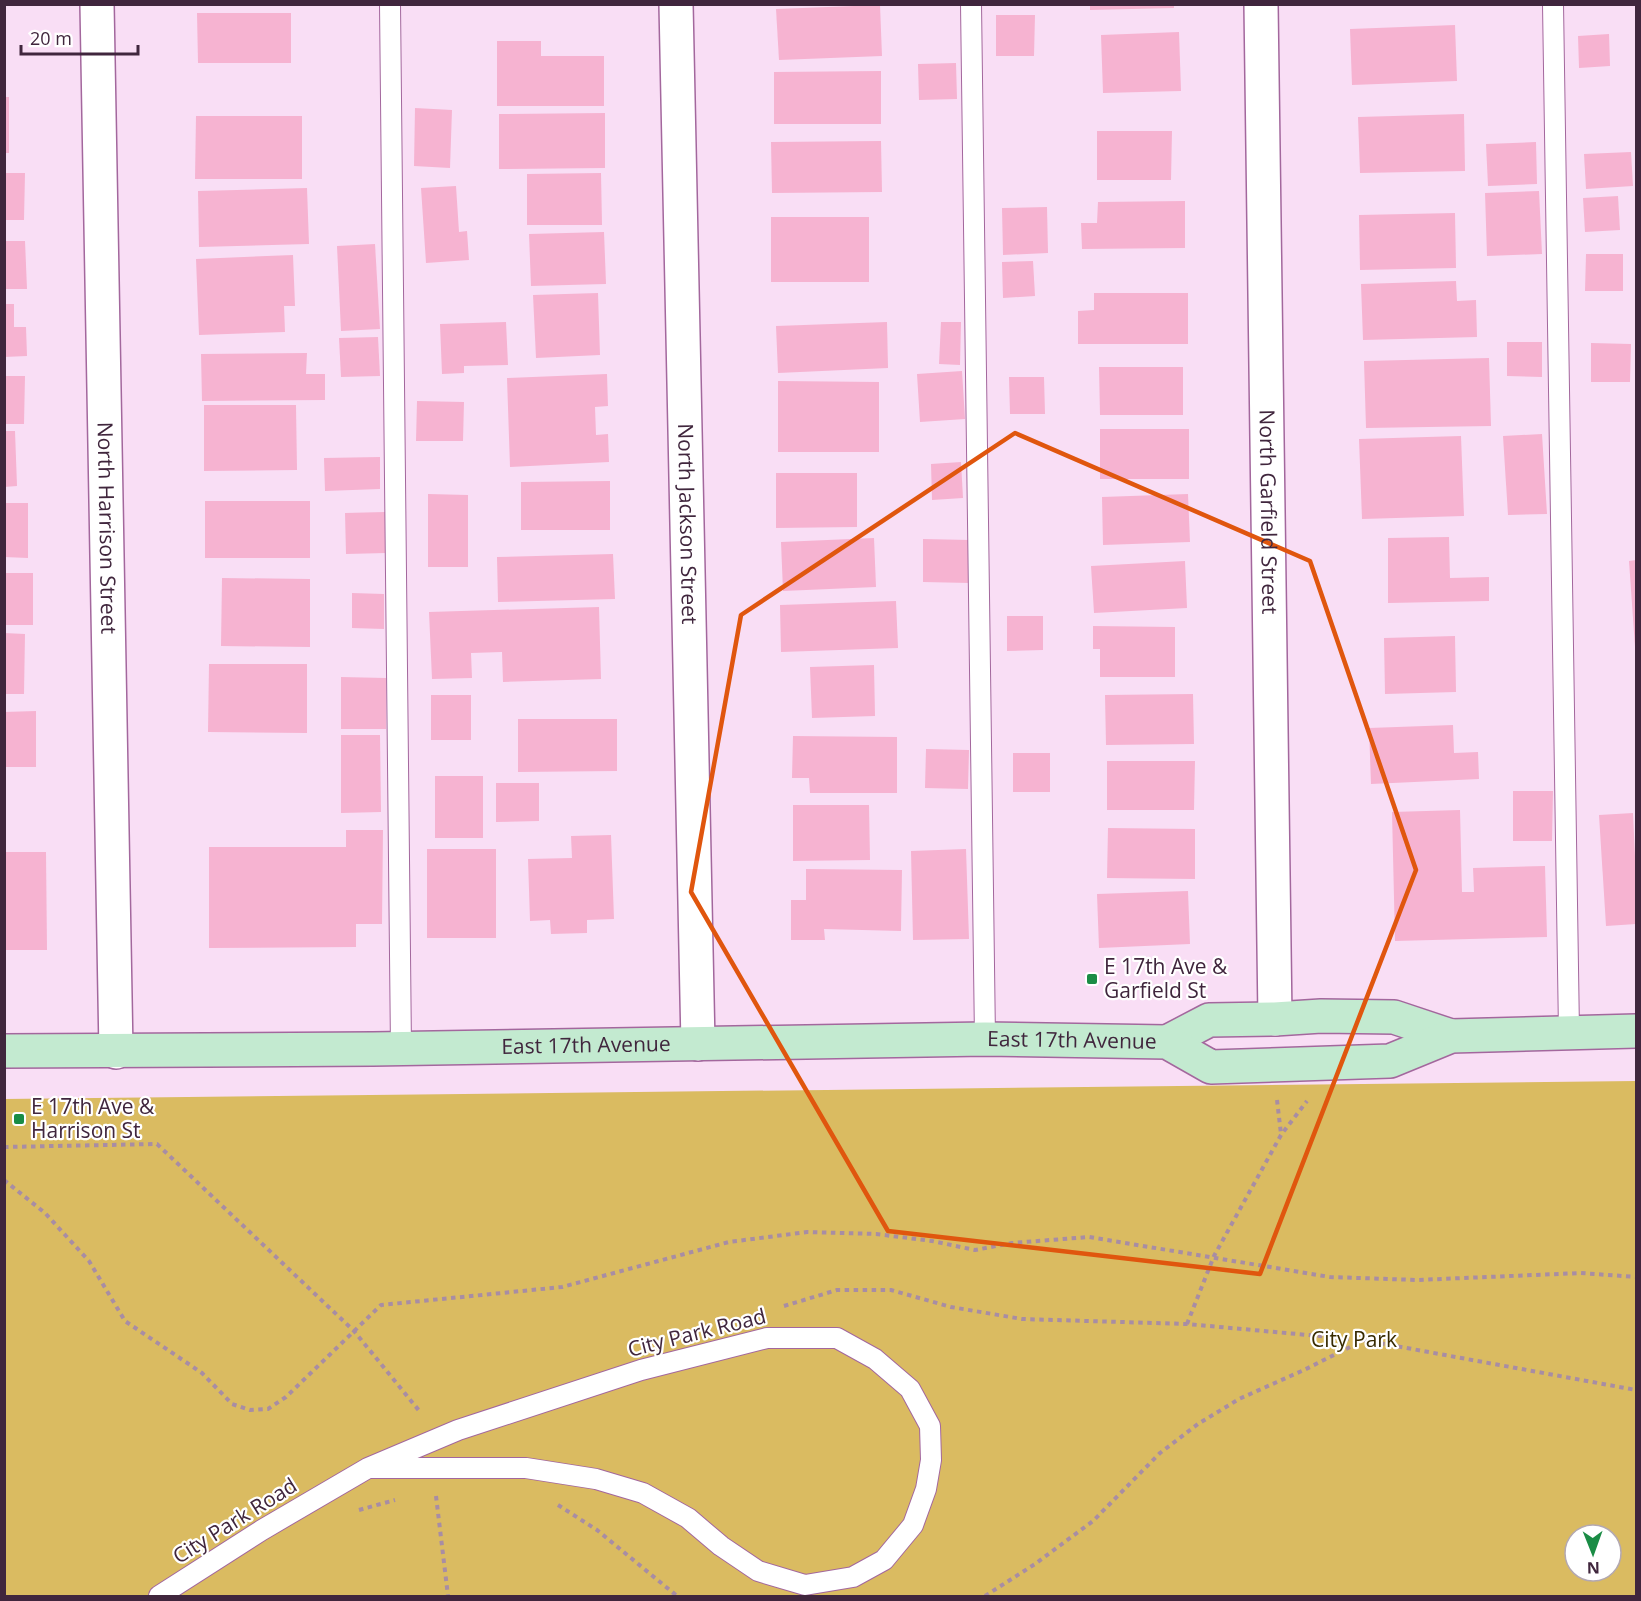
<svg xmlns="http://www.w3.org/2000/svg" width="1641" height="1601" font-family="'Open Sans',sans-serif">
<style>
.green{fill:#dabb61;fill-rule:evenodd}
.building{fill:#f6b3d1}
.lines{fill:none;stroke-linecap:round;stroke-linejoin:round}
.service-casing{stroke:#a3679d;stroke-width:22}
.minor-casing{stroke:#a3679d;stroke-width:36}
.secondary-casing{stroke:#a3679d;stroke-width:36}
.path{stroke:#a88da4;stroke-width:4;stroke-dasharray:4.5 4.5;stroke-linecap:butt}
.service{stroke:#fff;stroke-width:20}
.minor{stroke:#fff;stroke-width:33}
.secondary{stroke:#c3ead0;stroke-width:33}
.marked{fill:none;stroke:#e0560e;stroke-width:4.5;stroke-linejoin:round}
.poi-dot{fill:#1a8c45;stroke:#fff;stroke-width:2}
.labels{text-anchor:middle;stroke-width:4.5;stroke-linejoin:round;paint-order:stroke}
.street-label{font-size:21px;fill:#40263d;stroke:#fff}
.poi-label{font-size:21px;fill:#40263d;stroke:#fff;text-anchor:start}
.park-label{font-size:21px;fill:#372a00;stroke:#fff}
</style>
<rect width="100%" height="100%" fill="#f9def5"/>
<path class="green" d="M1636,1081V1596H5L4,1099ZM1575,1535H1611V1571H1575Z"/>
<g class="building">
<path d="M1090,4H1174V8L1090,10Z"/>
<path d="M880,5L882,56L779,60L776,9Z"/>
<path d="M197,13H291V63H198Z"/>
<path d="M996,15H1035L1034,56H996Z"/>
<path d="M1455,25L1457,81L1352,85L1350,29Z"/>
<path d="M1179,32L1181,91L1103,93L1101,35Z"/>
<path d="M1609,34L1610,66L1579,68L1578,36Z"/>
<path d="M497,41H541V56H604V106H497Z"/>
<path d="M956,63L957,99L919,100L918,64Z"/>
<path d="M881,71V124H774V72Z"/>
<rect x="4" y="97" width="5" height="56"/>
<path d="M415,108L452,110L450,168L414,166Z"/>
<path d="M605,113V168L499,169V114Z"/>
<path d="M1464,114L1465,171L1360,173L1358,117Z"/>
<path d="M196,116H302V179H195Z"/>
<path d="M1097,131H1172L1171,180H1097Z"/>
<path d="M881,141L882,192L772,193L771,142Z"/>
<path d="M1536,142L1537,184L1488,186L1486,144Z"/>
<path d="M1631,152L1633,186L1586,189L1584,154Z"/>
<path d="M4,173H25L24,220H4Z"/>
<path d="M601,173L602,225H527V174Z"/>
<path d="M456,186L459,232L467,231L469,260L426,263L421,188Z"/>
<path d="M307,188L309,244L199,247L198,191Z"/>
<path d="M1539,191L1542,254L1487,256L1485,193Z"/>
<path d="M1618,196L1620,230L1585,232L1583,198Z"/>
<path d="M1185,201V248L1082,249L1081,223H1097L1098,202Z"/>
<path d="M1047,207L1048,253L1003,255L1002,208Z"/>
<path d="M1455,213L1456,268L1360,270L1359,215Z"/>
<rect x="771" y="217" width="98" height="65"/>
<path d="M604,232L606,284L531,286L529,234Z"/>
<path d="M4,241H25L27,289H4Z"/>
<path d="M375,244L380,329L341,331L337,246Z"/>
<path d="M1586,254H1623V291H1585Z"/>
<path d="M293,255L295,306H284L285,332L199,335L196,259Z"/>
<path d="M1033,261L1035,296L1003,298L1002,262Z"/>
<path d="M1456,281L1457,301L1476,300L1477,337L1363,340L1361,284Z"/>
<path d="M598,293L600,355L536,358L533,295Z"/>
<path d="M1094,293H1188V344H1078V311L1094,310Z"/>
<path d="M4,304H14V327H26L27,356L4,357Z"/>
<path d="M506,322L508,365L464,366V373L442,374L440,324Z"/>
<path d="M887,322L888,368L778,373L776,326Z"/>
<path d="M941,322H961L960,365L939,364Z"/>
<path d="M378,337L380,376L341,377L339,338Z"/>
<path d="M1507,342H1542V377L1507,376Z"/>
<path d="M1591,343L1631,344L1630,382H1591Z"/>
<path d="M307,353L306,374H325V400L202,401L201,354Z"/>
<path d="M1489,358L1491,426L1366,428L1364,361Z"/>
<path d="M1099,367H1183V415H1100Z"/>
<path d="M962,371L965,419L920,422L917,374Z"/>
<path d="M607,374L608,406L595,407L596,435L608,434L609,462L510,467L507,378Z"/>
<path d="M4,376H25L24,424H4Z"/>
<path d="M1009,377H1044L1045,414H1010Z"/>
<path d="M778,381L879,382V452H778Z"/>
<path d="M417,401L464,402L463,441H416Z"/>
<path d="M204,405H296L297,470L204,471Z"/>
<rect x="1100" y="429" width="89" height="50"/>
<path d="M4,431H15L17,486L4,487Z"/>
<path d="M1542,434L1547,514L1508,515L1503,436Z"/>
<path d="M1461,436L1464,516L1362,519L1359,439Z"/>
<path d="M380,457V489L325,491L324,458Z"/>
<path d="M961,462L963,498L932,500L931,464Z"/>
<path d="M776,473H857V527L776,528Z"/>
<path d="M610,481V530H521V482Z"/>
<path d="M428,494L468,495V567H428Z"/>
<path d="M1188,494L1190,542L1103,545L1102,497Z"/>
<rect x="205" y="501" width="105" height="57"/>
<path d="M4,503H28V558L4,557Z"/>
<path d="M385,512L386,553L346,554L345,513Z"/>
<path d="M1449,537L1450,578L1489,577V601L1388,603V538Z"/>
<path d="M874,538L876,587L783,591L781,542Z"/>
<path d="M923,539L970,540V583L923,582Z"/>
<path d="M613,554L615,599L498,602L497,557Z"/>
<path d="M1636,560V647H1635L1629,561Z"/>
<path d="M1185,561L1187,608L1094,613L1091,566Z"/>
<rect x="4" y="573" width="29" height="52"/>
<path d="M222,578L310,579V647L221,646Z"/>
<path d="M352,593L384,594V629L352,628Z"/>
<path d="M896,601L898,648L781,652L780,605Z"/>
<path d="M599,607L601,679L503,682L502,652L471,653L472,678L432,679L429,612Z"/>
<path d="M1007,616H1043V650L1007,651Z"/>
<path d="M1093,626L1175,627V677H1100V649H1093Z"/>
<path d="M4,633L25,634L24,694H4Z"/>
<path d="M1455,636L1456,692L1385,694L1384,638Z"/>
<path d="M209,664H307V733L208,732Z"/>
<path d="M874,665L875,716L812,718L810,667Z"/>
<path d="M341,677L386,678V729H341Z"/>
<path d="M1193,694L1194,744L1106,745L1105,695Z"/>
<rect x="431" y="695" width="40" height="45"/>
<path d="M36,711V767H4V712Z"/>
<path d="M518,719H617V771L518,772Z"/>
<path d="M1453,725L1454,753L1478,752L1479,779L1371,784L1369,728Z"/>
<path d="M341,735H380L381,812L341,813Z"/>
<path d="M793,736L897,737V793H810L809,778H792Z"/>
<path d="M926,749L969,750L968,789L925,788Z"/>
<rect x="1013" y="753" width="37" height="39"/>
<path d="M1107,761H1195L1194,810H1107Z"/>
<rect x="435" y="776" width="48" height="62"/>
<path d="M496,783H539V821L496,822Z"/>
<path d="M1513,791H1553L1552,841H1513Z"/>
<path d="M793,805H869L870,860L793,861Z"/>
<path d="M1460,810L1462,892H1474L1473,868L1545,866L1547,937L1395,941L1392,812Z"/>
<path d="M1633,813L1636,878V924L1606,926L1599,815Z"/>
<path d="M1108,828L1195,829V879L1107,878Z"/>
<path d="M346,830H383L382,924H356V947L209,948V847H346Z"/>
<path d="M611,835L614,919L587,920V933L551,934L550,920L530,921L528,859L572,858L571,836Z"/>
<rect x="427" y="849" width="69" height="89"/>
<path d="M966,849L969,939L913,940L911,851Z"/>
<path d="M4,852H46L47,950H4Z"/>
<path d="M806,869L902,870L901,931L824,929L825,940H791V900H806Z"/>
<path d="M1188,891L1190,944L1099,948L1097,894Z"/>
</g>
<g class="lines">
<defs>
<g id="service">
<path d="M390,4L401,1049"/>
<path d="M971,4L985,1039"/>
<path d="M1553,4L1569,1032"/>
<path d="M159,1596L262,1530L368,1468L458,1430L641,1370L767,1338H837L875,1359L910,1389L930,1426L931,1460L926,1489L913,1525L884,1560L853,1577L805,1585L758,1571L721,1546L688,1518L643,1493L596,1479L526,1468H368"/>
</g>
<g id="minor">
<path id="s1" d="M97,4L116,1052"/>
<path id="s2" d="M676,4L698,1044"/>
<path id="s3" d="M1261,4L1275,1019"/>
</g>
<g id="secondary">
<path d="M1167,1042L1209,1020L1275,1019L1321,1016L1394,1017L1451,1036"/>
<path id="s4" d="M4,1051L373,1049L985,1039L1167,1042L1211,1067L1390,1061L1451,1036L1636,1031"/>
</g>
</defs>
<use href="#service" class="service-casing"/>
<use href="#minor" class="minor-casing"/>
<use href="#secondary" class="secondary-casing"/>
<g class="path">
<path d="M1277,1100L1281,1134"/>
<path d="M4,1147L157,1144L354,1331L421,1413"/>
<path d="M4,1180L45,1213L89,1261L125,1321L202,1373L232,1404L250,1410L268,1409L286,1397L381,1305L562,1287L729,1242L807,1232L876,1234L932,1241L975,1250L1012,1243L1089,1237L1330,1277L1417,1280L1581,1273L1636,1277"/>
<path d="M784,1306L837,1290H891L951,1307L1022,1319L1187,1324L1363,1340L1636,1390"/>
<path d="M1187,1324L1214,1256L1281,1135L1307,1101"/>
<path d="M436,1496L448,1596"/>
<path d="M558,1505L597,1530L677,1596"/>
<path d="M359,1510L395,1500"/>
<path d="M985,1596L1035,1564L1093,1521L1160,1453L1198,1424L1239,1399L1304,1370L1362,1341"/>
</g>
<use href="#service" class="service"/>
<use href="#minor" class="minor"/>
<use href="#secondary" class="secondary"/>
</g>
<path class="marked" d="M1015,433L1310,561L1416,870L1260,1274L888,1231L691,892L741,615Z"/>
<g class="poi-dot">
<rect x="1086" y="973" width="12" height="12" rx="3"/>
<rect x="13" y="1113" width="12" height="12" rx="3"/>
</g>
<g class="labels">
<g class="street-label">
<text dy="7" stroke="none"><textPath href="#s3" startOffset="508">North Garfield Street</textPath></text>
<text dy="7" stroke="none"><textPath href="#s2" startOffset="520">North Jackson Street</textPath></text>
<text dy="7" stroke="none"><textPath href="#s1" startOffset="524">North Harrison Street</textPath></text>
<text dy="7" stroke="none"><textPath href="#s4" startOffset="1068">East 17th Avenue</textPath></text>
<text dy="7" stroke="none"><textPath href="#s4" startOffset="582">East 17th Avenue</textPath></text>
<text transform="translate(697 1333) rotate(-14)" y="7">City Park Road</text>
<text transform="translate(235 1521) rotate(-32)" y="7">City Park Road</text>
</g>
<g class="poi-label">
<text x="1104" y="974">E 17th Ave &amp;<tspan x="1104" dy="24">Garfield St</tspan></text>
<text x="31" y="1114">E 17th Ave &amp;<tspan x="31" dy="24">Harrison St</tspan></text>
</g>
<g class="park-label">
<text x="1354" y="1347">City Park</text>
</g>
</g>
<rect width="1641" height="1601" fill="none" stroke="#40263d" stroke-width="12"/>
<g transform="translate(1593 1553) rotate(179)"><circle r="28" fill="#ffffff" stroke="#b3a8b1" stroke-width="1.5"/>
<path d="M0-4.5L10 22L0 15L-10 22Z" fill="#1a8c45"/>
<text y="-9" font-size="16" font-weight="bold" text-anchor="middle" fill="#40263d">N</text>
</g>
<path d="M21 45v9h117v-9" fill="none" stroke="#40263d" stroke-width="3"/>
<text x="30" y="45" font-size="18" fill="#40263d" stroke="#ffffff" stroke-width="4.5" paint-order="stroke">20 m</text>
</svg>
